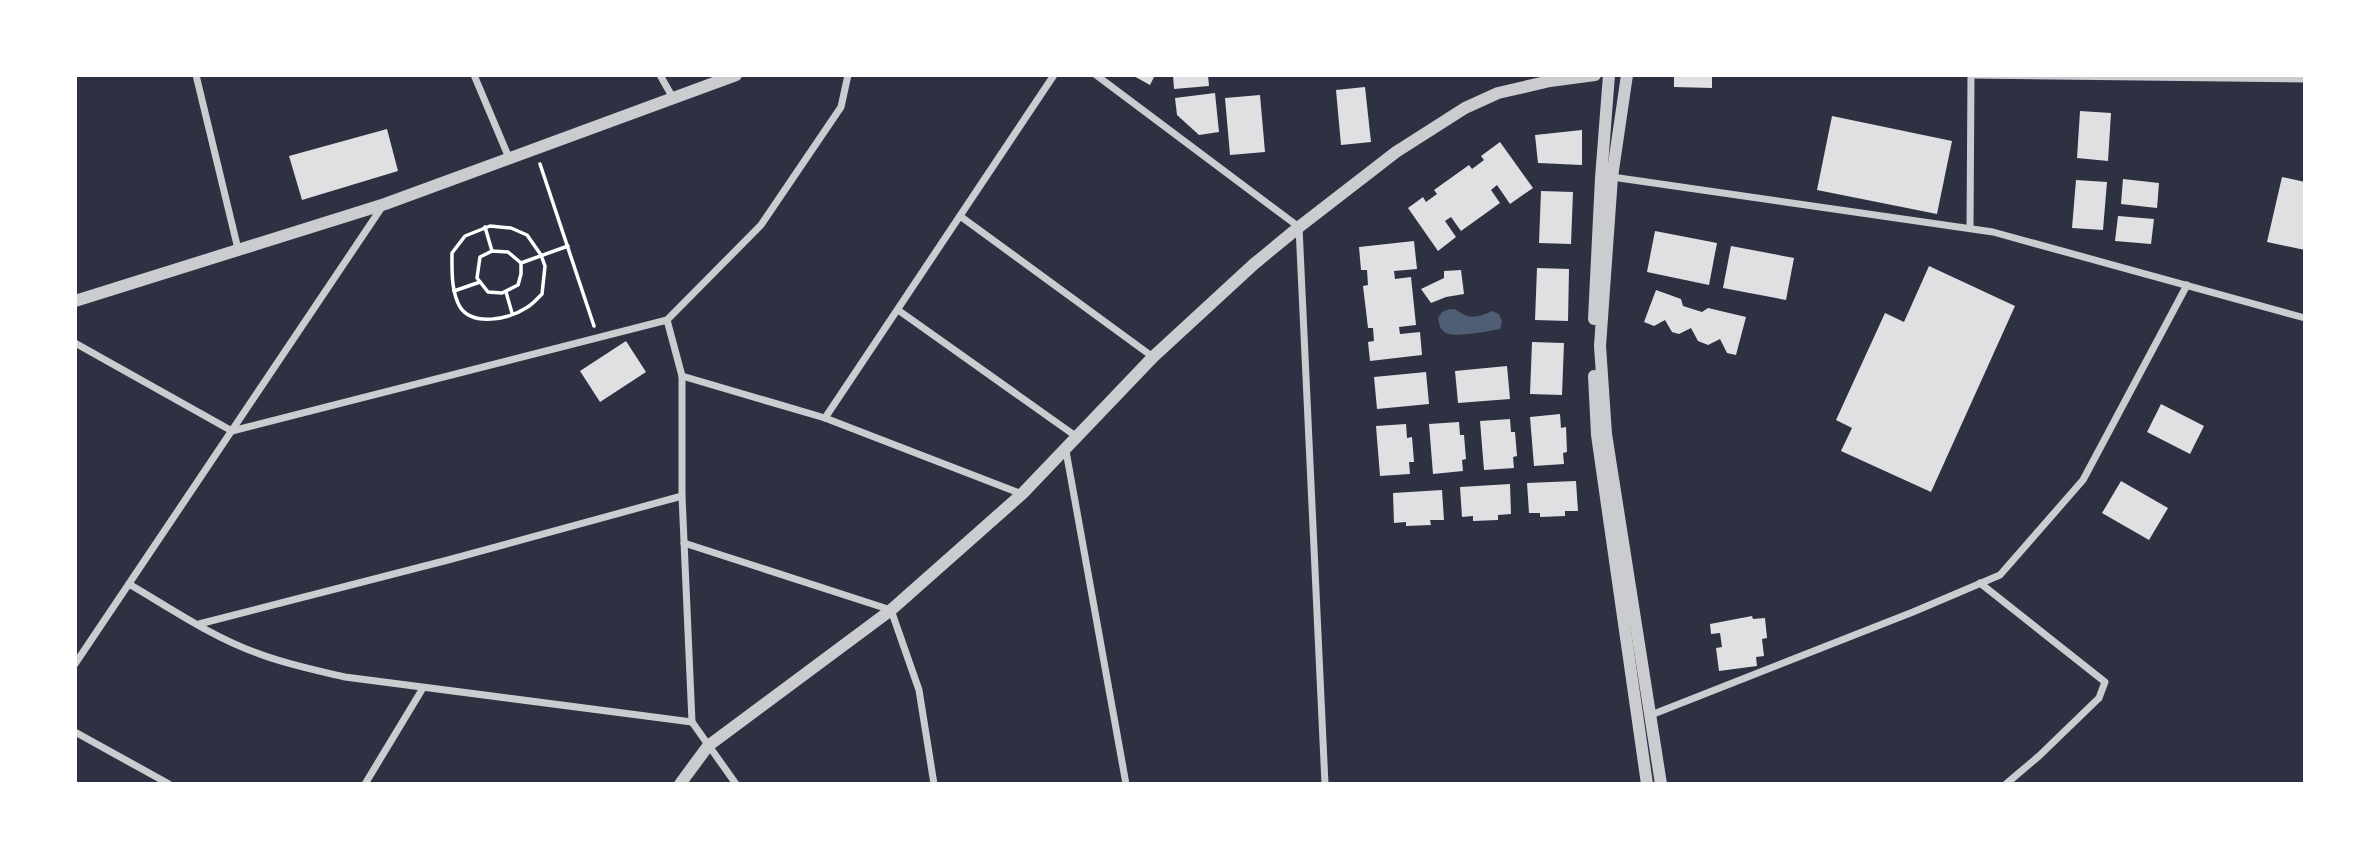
<svg xmlns="http://www.w3.org/2000/svg" width="2380" height="859" font-family="Lato,sans-serif">
<style>
.water{fill:#4f5d75}
.building{fill:#e0e0e3}
.lines{fill:none;stroke-linecap:round;stroke-linejoin:round}
.path{stroke:#fff;stroke-width:3.5}
.minor{stroke:#caccd0;stroke-width:7}
.tertiary{stroke:#caccd0;stroke-width:12}
</style>
<rect width="100%" height="100%" fill="#2d3142"/>
<path class="water" d="M1449,309C1460,310 1452,308 1461,313C1472,320 1481,316 1492,311L1499,314L1502,322L1500,329C1490,331 1454,338 1446,333C1440,330 1439,324 1438,318L1442,312Z"/>
<g class="building">
<path d="M1132,75H1155L1150,85Z"/>
<path d="M1173,75H1208L1209,86L1174,89Z"/>
<path d="M1674,75H1712V88L1674,87Z"/>
<path d="M1365,87L1371,142L1341,145L1336,90Z"/>
<path d="M1215,93L1219,132L1199,135L1177,115L1175,98Z"/>
<path d="M1260,95L1265,152L1230,155L1225,98Z"/>
<path d="M2080,111L2111,113L2108,161L2077,158Z"/>
<path d="M1832,116L1952,141L1937,214L1817,190Z"/>
<path d="M387,129L398,171L302,200L289,156Z"/>
<path d="M1582,130V165L1538,163L1535,135Z"/>
<path d="M1500,142L1533,188L1510,204L1497,185L1491,190L1500,203L1461,231L1451,217L1445,221L1456,237L1438,251L1408,208L1423,197L1426,202L1437,194L1434,190L1469,165L1472,169L1484,160L1481,156Z"/>
<path d="M2282,177L2305,182V250L2267,242Z"/>
<path d="M2123,179L2159,183L2157,208L2121,204Z"/>
<path d="M2076,180L2107,182L2103,230L2072,228Z"/>
<path d="M1541,191L1573,192L1571,244L1539,243Z"/>
<path d="M2118,216L2154,219L2151,244L2115,241Z"/>
<path d="M1655,231L1717,243L1709,285L1647,272Z"/>
<path d="M1414,241L1417,269L1394,271L1395,279L1411,277L1416,325L1399,327L1400,334L1420,332L1422,355L1370,361L1368,342L1374,341L1373,328H1368L1363,286L1368,285L1367,270H1361L1359,247Z"/>
<path d="M1731,246L1794,258L1786,300L1723,288Z"/>
<path d="M1929,266L2015,306L1931,492L1841,451L1852,428L1836,420L1885,313L1904,322Z"/>
<path d="M1537,268L1569,269L1568,321L1535,320Z"/>
<path d="M1461,270L1464,294L1446,297L1431,303L1421,289L1444,278V271Z"/>
<path d="M1656,290L1681,299L1683,306L1702,312L1708,308L1746,317L1736,355L1727,353L1720,339L1708,345L1698,341L1691,328L1679,334L1672,332L1665,320L1654,326L1644,322Z"/>
<path d="M626,341L646,372L600,402L580,371Z"/>
<path d="M1532,342L1564,343L1562,395L1530,394Z"/>
<path d="M1507,366L1510,399L1458,403L1455,371Z"/>
<path d="M1426,372L1429,404L1377,409L1374,377Z"/>
<path d="M2161,404L2204,426L2190,454L2147,432Z"/>
<path d="M1560,414L1561,428L1566,427L1567,452L1563,453L1564,464L1534,466L1530,417Z"/>
<path d="M1510,419L1511,432H1515L1517,456L1513,457L1514,468L1484,470L1480,421Z"/>
<path d="M1459,422L1460,435H1464L1466,459L1462,460L1463,471L1433,474L1429,424Z"/>
<path d="M1406,424L1407,438L1412,437L1414,462H1409L1410,474L1380,476L1376,426Z"/>
<path d="M1576,481L1578,511H1565V516L1540,517V513H1529L1527,483Z"/>
<path d="M2121,481L2168,508L2149,540L2102,513Z"/>
<path d="M1510,484L1511,514L1498,515V520L1473,521V516L1462,517L1460,487Z"/>
<path d="M1442,490L1444,520H1430L1431,525L1406,526V522L1394,523L1393,493Z"/>
<path d="M1752,616L1753,619L1765,618L1767,638L1762,639L1764,656L1756,657L1757,666L1719,671L1716,648L1722,647L1720,633L1711,634L1710,624Z"/>
</g>
<g class="lines">
<g class="path">
<path d="M540,164L594,326"/>
<path d="M490,226L511,228L527,235L541,255L545,266L542,294C537,299 532,305 526,308C509,319 473,327 460,307C451,291 452,271 452,253L465,236Z"/>
<path d="M485,227L492,251"/>
<path d="M492,251L508,252L521,263V274L518,285L502,293L488,292L477,278L480,257Z"/>
<path d="M521,263L568,246"/>
<path d="M454,291L480,282"/>
<path d="M506,292L512,313"/>
</g>
<g class="minor">
<path d="M196,75L238,249"/>
<path d="M474,75L509,158"/>
<path d="M660,75L673,98"/>
<path d="M1096,75L1299,227L1325,784"/>
<path d="M1971,75L2305,79"/>
<path d="M1612,177L1993,232L2305,318"/>
<path d="M960,216L1153,357"/>
<path d="M1970,228L1971,75"/>
<path d="M898,310L1077,437"/>
<path d="M667,320L682,376V496L692,722L736,784"/>
<path d="M75,343L232,431L667,320L761,225L841,107L848,75"/>
<path d="M682,376L825,418L1022,494"/>
<path d="M825,418L1054,75"/>
<path d="M1066,451L1126,784"/>
<path d="M684,543L891,610L919,690L934,784"/>
<path d="M1980,583L2105,682L2099,698L2039,756L2006,784"/>
<path d="M129,584C170,608 212,637 257,653C285,664 315,670 345,677L692,722"/>
<path d="M199,624L448,560L682,496"/>
<path d="M75,664L382,207"/>
<path d="M1651,715L1913,612L2000,575L2083,480L2187,285"/>
<path d="M75,732L169,784"/>
<path d="M365,784L423,688"/>
</g>
<g class="tertiary">
<path d="M1627,75L1612,177L1600,346L1606,434L1661,784"/>
<path d="M75,301L385,204L736,75"/>
<path d="M1594,319L1601,178L1609,75"/>
<path d="M1594,376L1597,435L1647,784"/>
<path d="M680,784L708,746L891,610L1022,494L1153,357L1254,264L1299,227L1396,152L1465,108L1498,93L1550,81L1595,75"/>
</g>
</g>
<rect width="2380" height="859" fill="none" stroke="#ffffff" stroke-width="154"/>
</svg>
